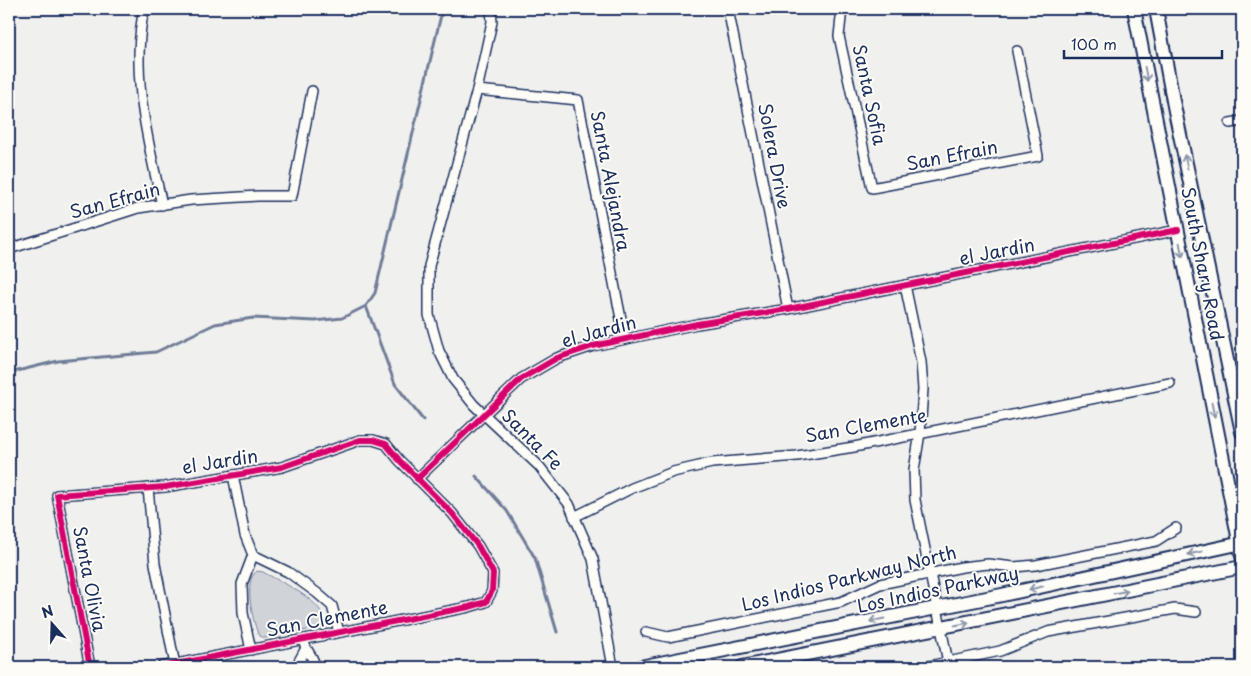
<svg xmlns="http://www.w3.org/2000/svg" width="1251" height="676" font-family="'Playpen Sans',sans-serif">
<style>
.park{fill:#d0d3d8;stroke:#76819b}
.lines{fill:none;stroke-linecap:round;stroke-linejoin:round}
.stream{stroke:#6f7b97;stroke-width:3}
.street-casing{stroke:#1b2f5e;stroke-width:12}
.secondary-casing{stroke:#1b2f5e;stroke-width:16}
.street{stroke:#fdfcf7;stroke-width:9}
.secondary{stroke:#fdfcf7;stroke-width:12}
.cycleway-casing{stroke:#fdfcf7;stroke-width:9}
.cycleway{stroke:#d6006c;stroke-width:6}
.oneway{stroke:#8c96aa}
.labels{text-anchor:middle;stroke-width:4;stroke-linejoin:round;paint-order:stroke}
.street-label{font-size:18px;fill:#1b2f5e;stroke:#fdfcf7}
</style>
<rect width="100%" height="100%" fill="#f0f0ee"/>
<filter id="ink" filterUnits="userSpaceOnUse"><feTurbulence type="fractalNoise" baseFrequency=".02" numOctaves="2"/><feDisplacementMap in="SourceGraphic" scale="10" xChannelSelector="R" yChannelSelector="G"/><feConvolveMatrix kernelMatrix="1 2 1 2 8 2 1 2 1" color-interpolation-filters="sRGB"/></filter>
<g filter="url(#ink)">
<path class="park" d="M257,571L263,572C280,582 327,601 324,624L317,628L265,638L259,636C253,623 246,590 252,577C253,575 255,573 257,571Z"/>
<g class="lines">
<g class="stream">
<path d="M366,306L395,384L423,420"/>
<path d="M9,373L58,361L156,352L215,324L253,318L315,321L342,318L366,306L375,293L441,15V9"/>
<path d="M476,476L507,511L535,558L557,632"/>
</g>
<defs>
<g id="street">
<path d="M144,9C130,74 148,141 162,205"/>
<path d="M491,9L492,22L477,90L429,266V315L439,351L453,379L474,405L539,466L569,504L593,559L613,667"/>
<path d="M728,9L788,309"/>
<path d="M842,9L839,36L872,188L1038,156L1017,51"/>
<path d="M477,90L578,100L625,339"/>
<path d="M1230,123L1242,121"/>
<path d="M9,249L138,208L191,200L258,196H292L312,91"/>
<path d="M905,285L921,362L923,389L920,433L914,470L915,500L949,667"/>
<path d="M233,475L245,535L253,555L242,584L243,613L251,650"/>
<path d="M417,479L521,379L557,358L593,346L697,324L788,309L1178,230"/>
<path d="M148,488L155,564L175,665"/>
<path d="M574,517L632,488L673,472L712,463L797,456L854,447L1170,383"/>
<path d="M253,555L288,572L317,593L332,606L339,632"/>
<path d="M646,632L668,637L841,602L880,584L962,567L988,564L1014,567L1036,565L1156,541L1176,528"/>
<path d="M303,639C306,654 313,653 315,667"/>
<path d="M90,667L57,495L165,487L282,467L360,440H373L386,444L399,460L452,513L478,546L493,573L492,591L486,602L469,607L161,667"/>
<path d="M300,667L299,661L305,650"/>
<path d="M924,667L1000,651L1048,632L1175,609L1196,612"/>
</g>
<g id="secondary">
<path d="M1134,9L1242,556"/>
<path d="M1156,9L1174,106L1242,432"/>
<path d="M640,667L1002,595L1242,543"/>
<path d="M742,667L1242,567"/>
</g>
</defs>
<use href="#street" class="street-casing"/>
<use href="#secondary" class="secondary-casing"/>
<use href="#street" class="street"/>
<use href="#secondary" class="secondary"/>
<defs>
<g id="cycleway">
<path d="M417,479L521,379L557,358L593,346L697,324L788,309L1178,230"/>
<path d="M90,667L57,495L165,487L282,467L360,440H373L386,444L399,460L452,513L478,546L493,573L492,591L486,602L469,607L161,667"/>
</g>
</defs>
<use href="#cycleway" class="cycleway-casing"/>
<use href="#cycleway" class="cycleway"/>
</g>
<defs><path id="oneway-shaft" d="M-6 0H5M1.5-3L5.5 0L1.5 3" fill="none" stroke-width="1.6" stroke-linecap="round" stroke-linejoin="round" transform="scale(1.25)"/></defs>
<g class="oneway">
<use href="#oneway-shaft" transform="translate(1146 74) rotate(79)"/>
<use href="#oneway-shaft" transform="translate(1186 162) rotate(-102)"/>
<use href="#oneway-shaft" transform="translate(1181 250) rotate(79)"/>
<use href="#oneway-shaft" transform="translate(1213 410) rotate(79)"/>
<use href="#oneway-shaft" transform="translate(1195 553) rotate(168)"/>
<use href="#oneway-shaft" transform="translate(1036 588) rotate(167)"/>
<use href="#oneway-shaft" transform="translate(1121 592) rotate(-12)"/>
<use href="#oneway-shaft" transform="translate(877 620) rotate(169)"/>
<use href="#oneway-shaft" transform="translate(962 624) rotate(-11)"/>
</g>
</g>
<g class="labels">
<g class="street-label">
<text transform="translate(869 95) rotate(78)" y="6">Santa Sofia</text>
<text transform="translate(774 156) rotate(79)" y="6">Solera Drive</text>
<text transform="translate(952 156) rotate(-11)" y="6">San Efrain</text>
<text transform="translate(610 181) rotate(79)" y="6">Santa Alejandra</text>
<text transform="translate(115 201) rotate(-15)" y="6">San Efrain</text>
<text transform="translate(997 252) rotate(-11)" y="6">el Jardin</text>
<text transform="translate(1202 264) rotate(79)" y="6">South Shary Road</text>
<text transform="translate(599 332) rotate(-15)" y="6">el Jardin</text>
<text transform="translate(866 426) rotate(-10)" y="6">San Clemente</text>
<text transform="translate(532 440) rotate(45)" y="6">Santa Fe</text>
<text transform="translate(220 462) rotate(-9)" y="6">el Jardin</text>
<text transform="translate(89 579) rotate(79)" y="6">Santa Olivia</text>
<text transform="translate(849 579) rotate(-14)" y="6">Los Indios Parkway North</text>
<text transform="translate(938 590) rotate(-12)" y="6">Los Indios Parkway</text>
<text transform="translate(327 619) rotate(-11)" y="6">San Clemente</text>
</g>
</g>
<rect width="1251" height="676" fill="none" stroke="#fdfcf7" stroke-width="30"/>
<rect x="15" y="15" width="1221" height="646" fill="none" stroke="#1b2f5e" stroke-width="2" filter="url(#ink)"/>
<g transform="translate(52 624) rotate(340)" stroke="#fdfcf7" stroke-width="4" paint-order="stroke">
<path d="M0-4L9 19L0 12L-9 19Z" fill="#1b2f5e"/>
<text y="-8" font-size="14" font-weight="bold" text-anchor="middle" fill="#1b2f5e">N</text>
</g>
<path d="M1064 50v8h158v-8" fill="none" stroke="#1b2f5e" stroke-width="2.5"/>
<text x="1071" y="50" font-size="15" fill="#1b2f5e" stroke="#fdfcf7" stroke-width="4" paint-order="stroke">100 m</text>
</svg>
